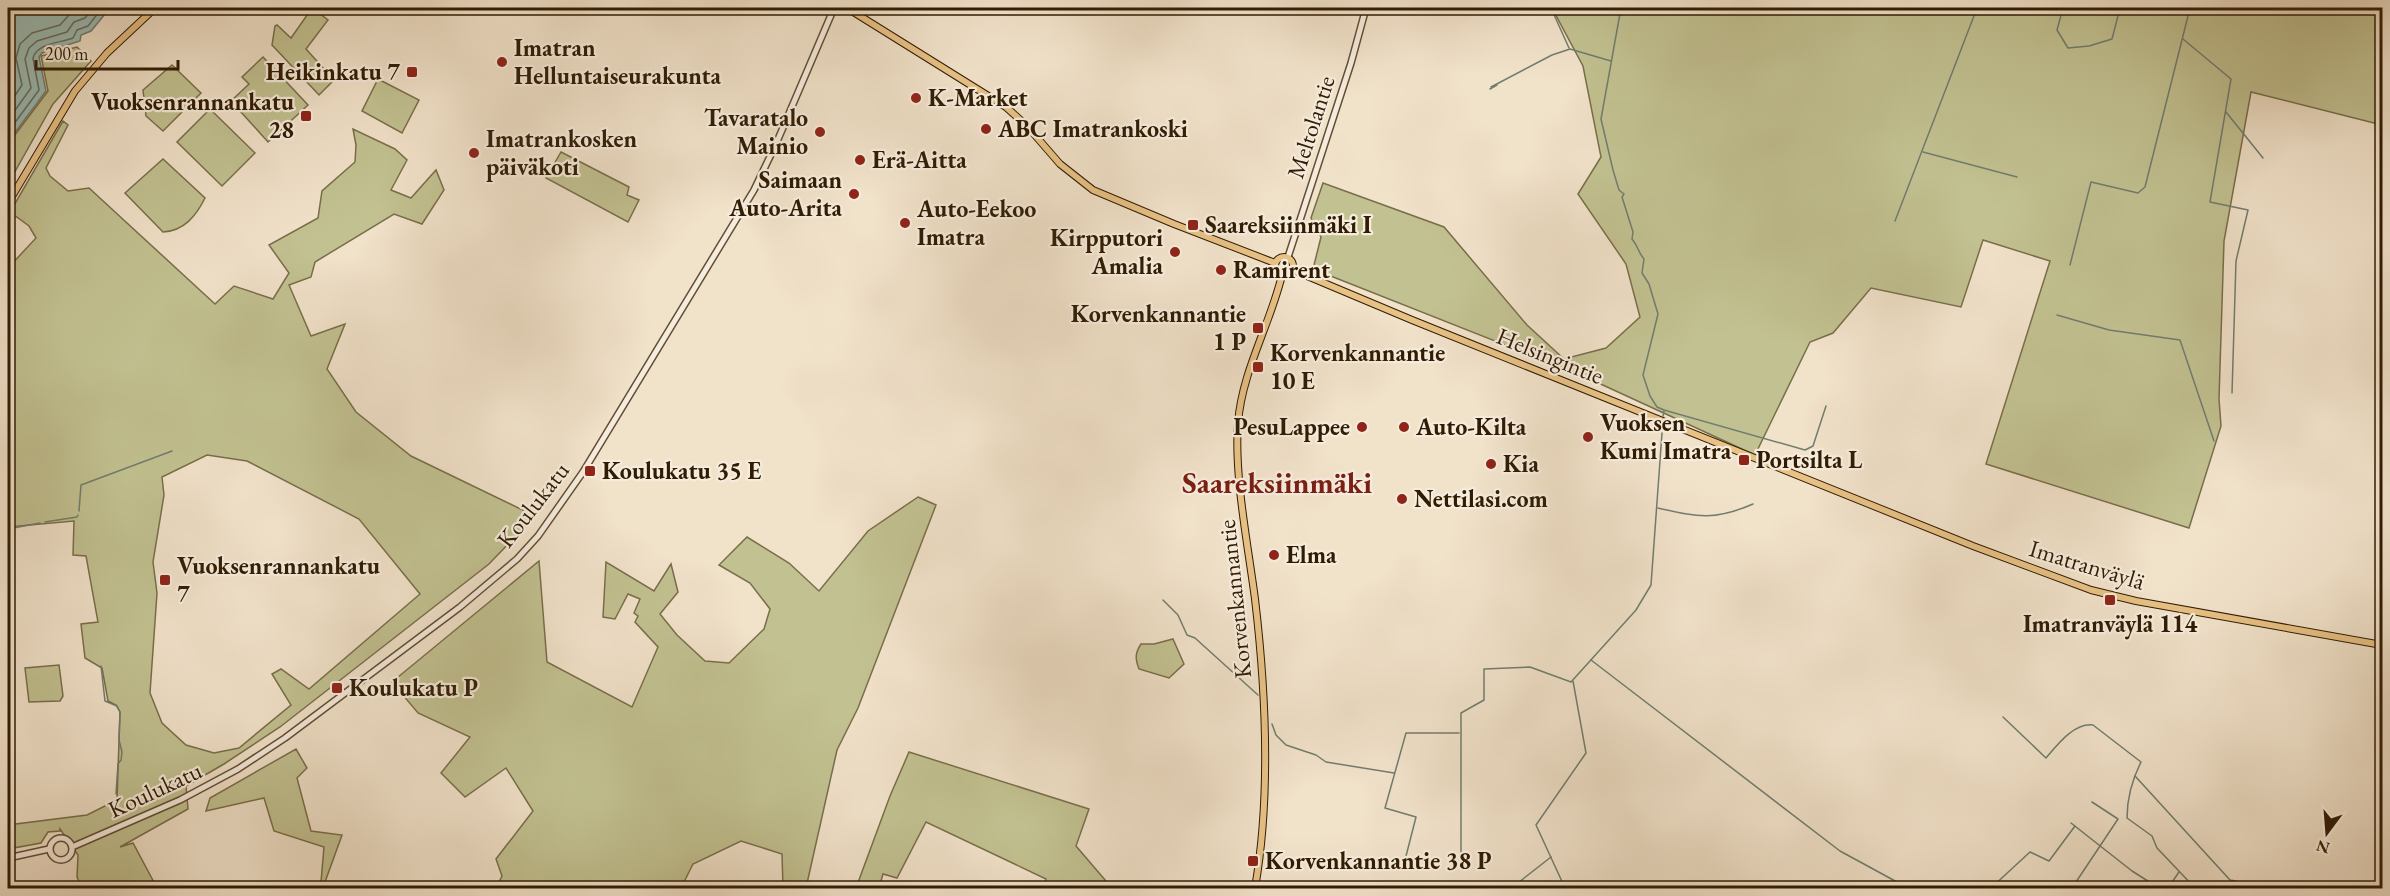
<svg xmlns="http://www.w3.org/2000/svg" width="2390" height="896" font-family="'EB Garamond',serif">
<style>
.green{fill:#c2c191;stroke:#796e4a;stroke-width:1.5;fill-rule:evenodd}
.water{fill:#9bbdb7;stroke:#707d6f;stroke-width:1.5}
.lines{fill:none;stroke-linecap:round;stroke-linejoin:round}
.shore{stroke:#666c5d;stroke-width:1.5}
.stream{stroke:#707d6f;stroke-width:1.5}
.minor-casing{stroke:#604e35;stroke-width:8}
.major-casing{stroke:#301c03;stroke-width:8}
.minor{stroke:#f6ecdd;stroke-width:5}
.major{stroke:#e8c185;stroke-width:6}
.poi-dot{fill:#8f2418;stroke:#f6ecdd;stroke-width:2}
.labels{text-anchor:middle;stroke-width:4.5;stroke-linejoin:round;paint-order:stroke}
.poi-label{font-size:24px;font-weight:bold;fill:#301c03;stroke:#f6ecdd;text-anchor:start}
.street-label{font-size:24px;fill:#301c03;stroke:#f6ecdd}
.district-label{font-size:30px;font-weight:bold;fill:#7a1f14;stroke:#f6ecdd}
</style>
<rect width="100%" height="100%" fill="#f1e2ca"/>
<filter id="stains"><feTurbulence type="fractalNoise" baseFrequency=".00333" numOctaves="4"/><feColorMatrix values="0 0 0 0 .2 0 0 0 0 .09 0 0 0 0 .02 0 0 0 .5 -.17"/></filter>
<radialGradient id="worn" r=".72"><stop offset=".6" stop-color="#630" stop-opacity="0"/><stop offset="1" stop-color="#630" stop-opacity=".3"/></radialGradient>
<g class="green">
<path d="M312,8L328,20L306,49L334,80L319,95L272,45L275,26L277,25L291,38Z"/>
<path d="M1552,8H2382V125L2251,92L2224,241L2219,399L2221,426L2189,528L1986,464L2050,261L1983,240L1961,307L1871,288L1833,333L1810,342L1755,455L1581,375L1313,269L1321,237L1311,218L1323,183L1444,227L1527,325L1564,359L1606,348L1640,317L1626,264L1578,194L1601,157L1583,66Z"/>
<path d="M77,47L91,61L53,104L8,184V144L48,91L41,56Z"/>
<path d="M263,57L308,105L268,142L231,101L249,84L242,77Z"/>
<path d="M172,65L201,93L163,131L146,116L143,90Z"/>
<path d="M378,79L419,100L402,133L362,111Z"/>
<path d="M210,109L255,153L222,186L177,142Z"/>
<path d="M63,121L68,125L46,168L50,176L68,191L89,188L215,304L234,286L273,299L289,273L269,245L318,218L322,191L355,162L356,145L353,129L395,149L407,160L391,190L411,198L436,170L444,190L422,224L394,214L315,262L311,277L289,285L311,336L345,324L327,369L356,412L411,456L535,516L489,564L280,727L224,764L186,786L188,809L120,847L133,843L157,888H82L77,877L78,855L60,829V831L48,832L41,843L8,849V825L87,815L117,800L120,712L116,705L108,701L102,668L85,658L81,624L98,622L86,556L73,555L74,521L8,527V268L36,238L29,226L10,212ZM207,455L247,461L359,519L420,594L309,689L281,669L272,674L291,705L239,748L214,753L186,745L162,723L150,693L157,593L153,562L164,495L162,477Z"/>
<path d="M561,152L629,187L627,195L639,200L628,222L546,178Z"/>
<path d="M163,159L205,198C196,216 184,231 163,232L125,193Z"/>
<path d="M918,497L936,505L858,708L837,750L806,888H783L782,854L741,841L693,864L681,888H496L502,876L496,859L533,811L506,768L465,797L441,773L470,737L418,713L392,682L539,561L547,662L632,707L658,647L635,622L638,616L634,613L640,599L628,594L615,619L603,617L606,562L654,591L671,564L678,592L660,614L677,635L705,661L729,663L764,629L770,609L750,583L719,565L747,537L789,563L819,591L868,531Z"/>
<path d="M1173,639L1184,664L1169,678L1139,669C1135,659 1135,653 1141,644H1154Z"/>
<path d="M59,665L63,696L60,701L29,702L25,668Z"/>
<path d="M296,749L307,768L297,778L311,831L342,835L325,882H321L324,847L274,831L264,798L206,811L210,798Z"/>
<path d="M909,752L1089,809L1076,846L1112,888H1045L1046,879L926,822L897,878L883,874L879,888H856L890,796Z"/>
</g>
<path class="water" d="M8,8H110L91,31L81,35L80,41L42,53L39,57L46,91L8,142Z"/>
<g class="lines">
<g class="shore">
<path d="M8,106L22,85L16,58L20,44L32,33L60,25L69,15L82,8"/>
<path d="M8,120L31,88L25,59L29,48L37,41L67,32L74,22L85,18L93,8"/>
<path d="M8,132L39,90L33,58C37,43 60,43 73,38L77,30L88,26L102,8"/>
</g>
<g class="stream">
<path d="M1551,8L1569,48"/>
<path d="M1621,8L1601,119L1613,170L1619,190L1624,194L1622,197L1633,232L1632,239C1638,246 1638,252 1644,259L1642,273L1649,284L1658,314L1643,375L1650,396L1657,407L1664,410L1805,450L1813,446L1826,406"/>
<path d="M2063,8L2057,30L2068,48L2089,46L2112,39L2120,8"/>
<path d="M2183,39L2231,79L2210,202L2248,210L2236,261L2232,393"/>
<path d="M1491,87L1552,55L1570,49L1611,61"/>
<path d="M1490,89L1497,85"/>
<path d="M2226,112L2263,158"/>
<path d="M1923,152L2017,177"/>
<path d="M1895,221L1977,8"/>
<path d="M2070,265L2091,182L2138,193L2145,187L2188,16L2178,8"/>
<path d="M2057,315L2109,330L2180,340L2214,441"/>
<path d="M1663,416L1664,411"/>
<path d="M1662,428V425"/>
<path d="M1658,508C1698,517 1714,521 1753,504"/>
<path d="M79,511L81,485L172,451"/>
<path d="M45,522L77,517L78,515"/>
<path d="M8,529L40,523"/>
<path d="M1163,600L1178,615L1187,635L1195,638L1258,695"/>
<path d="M1591,660L1840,851L1908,888"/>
<path d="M101,666L105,701L117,706L120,712L119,740L122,752L121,760L118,764L116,794"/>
<path d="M2003,717L2046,758C2058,744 2074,723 2093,725L2141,762C2132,780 2127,798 2127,818L2152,836L2157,848L2195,888"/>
<path d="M1272,724L1276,735L1286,745L1316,755L1326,762L1394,773"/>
<path d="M2135,776L2230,880L2236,881L2243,888"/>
<path d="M2071,823L2132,871L2159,888"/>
<path d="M1405,860L1416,817L1385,808L1406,733H1459"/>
<path d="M1461,860V713L1484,700V669L1530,667L1571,682L1636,610L1651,585L1662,433"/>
<path d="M1485,888L1491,883L1514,886L1551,857"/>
<path d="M1565,888L1536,825L1586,753L1573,681"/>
<path d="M1991,888L2030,852L2049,861L2075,826"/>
<path d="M2072,888L2118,819L2092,802"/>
<path d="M2168,888L2179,872"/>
</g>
<defs>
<g id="minor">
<path d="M1288,257L1351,63L1366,8"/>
<circle cx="61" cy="849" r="11"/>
<path d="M72,847L180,800L238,769L285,738L460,607L517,559L538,536L583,472L754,190L776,144L834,8"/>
<path d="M8,858L49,849"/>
</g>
<g id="major">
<path d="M847,8L1006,107L1027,126L1060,164L1093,190L1174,224L1275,263"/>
<path d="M8,203L75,91L107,53L155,8"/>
<circle cx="1284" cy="266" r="9"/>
<path d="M1293,270L1412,320L1973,546L2091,590L2136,601L2382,645"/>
<path d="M1255,888C1271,796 1266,692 1255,599C1248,545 1234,476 1238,423C1242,371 1270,325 1282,275"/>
</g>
</defs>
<use href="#minor" class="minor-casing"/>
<use href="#major" class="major-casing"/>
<use href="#minor" class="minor"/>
<use href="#major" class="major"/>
</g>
<g class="poi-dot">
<circle cx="502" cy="62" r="6"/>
<rect x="406" y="66" width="12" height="12" rx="3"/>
<circle cx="916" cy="98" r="6"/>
<rect x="300" y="110" width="12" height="12" rx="3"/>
<circle cx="986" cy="129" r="6"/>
<circle cx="820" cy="132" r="6"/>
<circle cx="474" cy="153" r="6"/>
<circle cx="860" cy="160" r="6"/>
<circle cx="854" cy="194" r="6"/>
<circle cx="905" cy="223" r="6"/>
<rect x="1187" y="219" width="12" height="12" rx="3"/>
<circle cx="1175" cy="252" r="6"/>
<circle cx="1221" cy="270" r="6"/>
<rect x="1252" y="322" width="12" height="12" rx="3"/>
<rect x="1252" y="361" width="12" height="12" rx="3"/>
<circle cx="1362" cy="427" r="6"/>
<circle cx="1404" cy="427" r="6"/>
<circle cx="1588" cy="437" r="6"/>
<rect x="1738" y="454" width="12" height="12" rx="3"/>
<circle cx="1491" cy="464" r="6"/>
<rect x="584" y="465" width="12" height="12" rx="3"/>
<circle cx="1402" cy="499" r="6"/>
<circle cx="1274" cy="555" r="6"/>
<rect x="159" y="574" width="12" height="12" rx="3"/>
<rect x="2104" y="594" width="12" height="12" rx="3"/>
<rect x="331" y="682" width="12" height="12" rx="3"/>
<rect x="1247" y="855" width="12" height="12" rx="3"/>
</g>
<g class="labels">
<g class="poi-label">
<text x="514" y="56">Imatran<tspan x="514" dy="28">Helluntaiseurakunta</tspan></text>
<text x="400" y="80" text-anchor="end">Heikinkatu 7</text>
<text x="928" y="106">K-Market</text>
<text x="294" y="110" text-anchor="end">Vuoksenrannankatu<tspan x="294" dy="28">28</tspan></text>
<text x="808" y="126" text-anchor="end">Tavaratalo<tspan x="808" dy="28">Mainio</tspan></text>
<text x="998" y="137">ABC Imatrankoski</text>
<text x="486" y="147">Imatrankosken<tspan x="486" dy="28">päiväkoti</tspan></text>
<text x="872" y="168">Erä-Aitta</text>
<text x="842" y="188" text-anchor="end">Saimaan<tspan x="842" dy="28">Auto-Arita</tspan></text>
<text x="917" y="217">Auto-Eekoo<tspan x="917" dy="28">Imatra</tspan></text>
<text x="1205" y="233">Saareksiinmäki I</text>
<text x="1163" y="246" text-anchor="end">Kirpputori<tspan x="1163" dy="28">Amalia</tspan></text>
<text x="1233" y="278">Ramirent</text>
<text x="1246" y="322" text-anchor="end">Korvenkannantie<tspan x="1246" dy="28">1 P</tspan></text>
<text x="1270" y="361">Korvenkannantie<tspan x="1270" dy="28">10 E</tspan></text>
<text x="1600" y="431">Vuoksen<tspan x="1600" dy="28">Kumi Imatra</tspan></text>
<text x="1350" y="435" text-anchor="end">PesuLappee</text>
<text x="1416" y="435">Auto-Kilta</text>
<text x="1756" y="468">Portsilta L</text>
<text x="1503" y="472">Kia</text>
<text x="602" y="479">Koulukatu 35 E</text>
<text x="1414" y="507">Nettilasi.com</text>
<text x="1286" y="563">Elma</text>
<text x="177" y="574">Vuoksenrannankatu<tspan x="177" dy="28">7</tspan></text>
<text x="2110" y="632" text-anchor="middle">Imatranväylä 114</text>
<text x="349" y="696">Koulukatu P</text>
<text x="1265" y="869">Korvenkannantie 38 P</text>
</g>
<g class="street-label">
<text transform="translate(1311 127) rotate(-72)" y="8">Meltolantie</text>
<text transform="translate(1550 356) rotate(22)" y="8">Helsingintie</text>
<text transform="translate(533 505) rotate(-52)" y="8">Koulukatu</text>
<text transform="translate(2087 565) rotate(17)" y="8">Imatranväylä</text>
<text transform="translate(1235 599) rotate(-96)" y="8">Korvenkannantie</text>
<text transform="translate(155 790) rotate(-25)" y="8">Koulukatu</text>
</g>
<g class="district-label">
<text x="1277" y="493">Saareksiinmäki</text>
</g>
</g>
<rect width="2390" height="896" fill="none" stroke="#f1e2ca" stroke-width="30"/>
<rect x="9" y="9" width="2372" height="878" fill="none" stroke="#301c03" stroke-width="3"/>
<rect x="15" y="15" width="2360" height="866" fill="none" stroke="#301c03" stroke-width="1.5"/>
<g transform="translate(2327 833) rotate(196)" stroke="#f6ecdd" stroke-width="4.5" paint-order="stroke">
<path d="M0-4.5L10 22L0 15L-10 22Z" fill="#301c03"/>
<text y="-9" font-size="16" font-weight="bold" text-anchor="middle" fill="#301c03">N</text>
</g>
<path d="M36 60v9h142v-9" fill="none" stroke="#301c03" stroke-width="3"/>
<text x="45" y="60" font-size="18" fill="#301c03" stroke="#f6ecdd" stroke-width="4.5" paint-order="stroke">200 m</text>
<rect width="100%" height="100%" filter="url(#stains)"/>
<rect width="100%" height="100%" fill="url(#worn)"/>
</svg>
